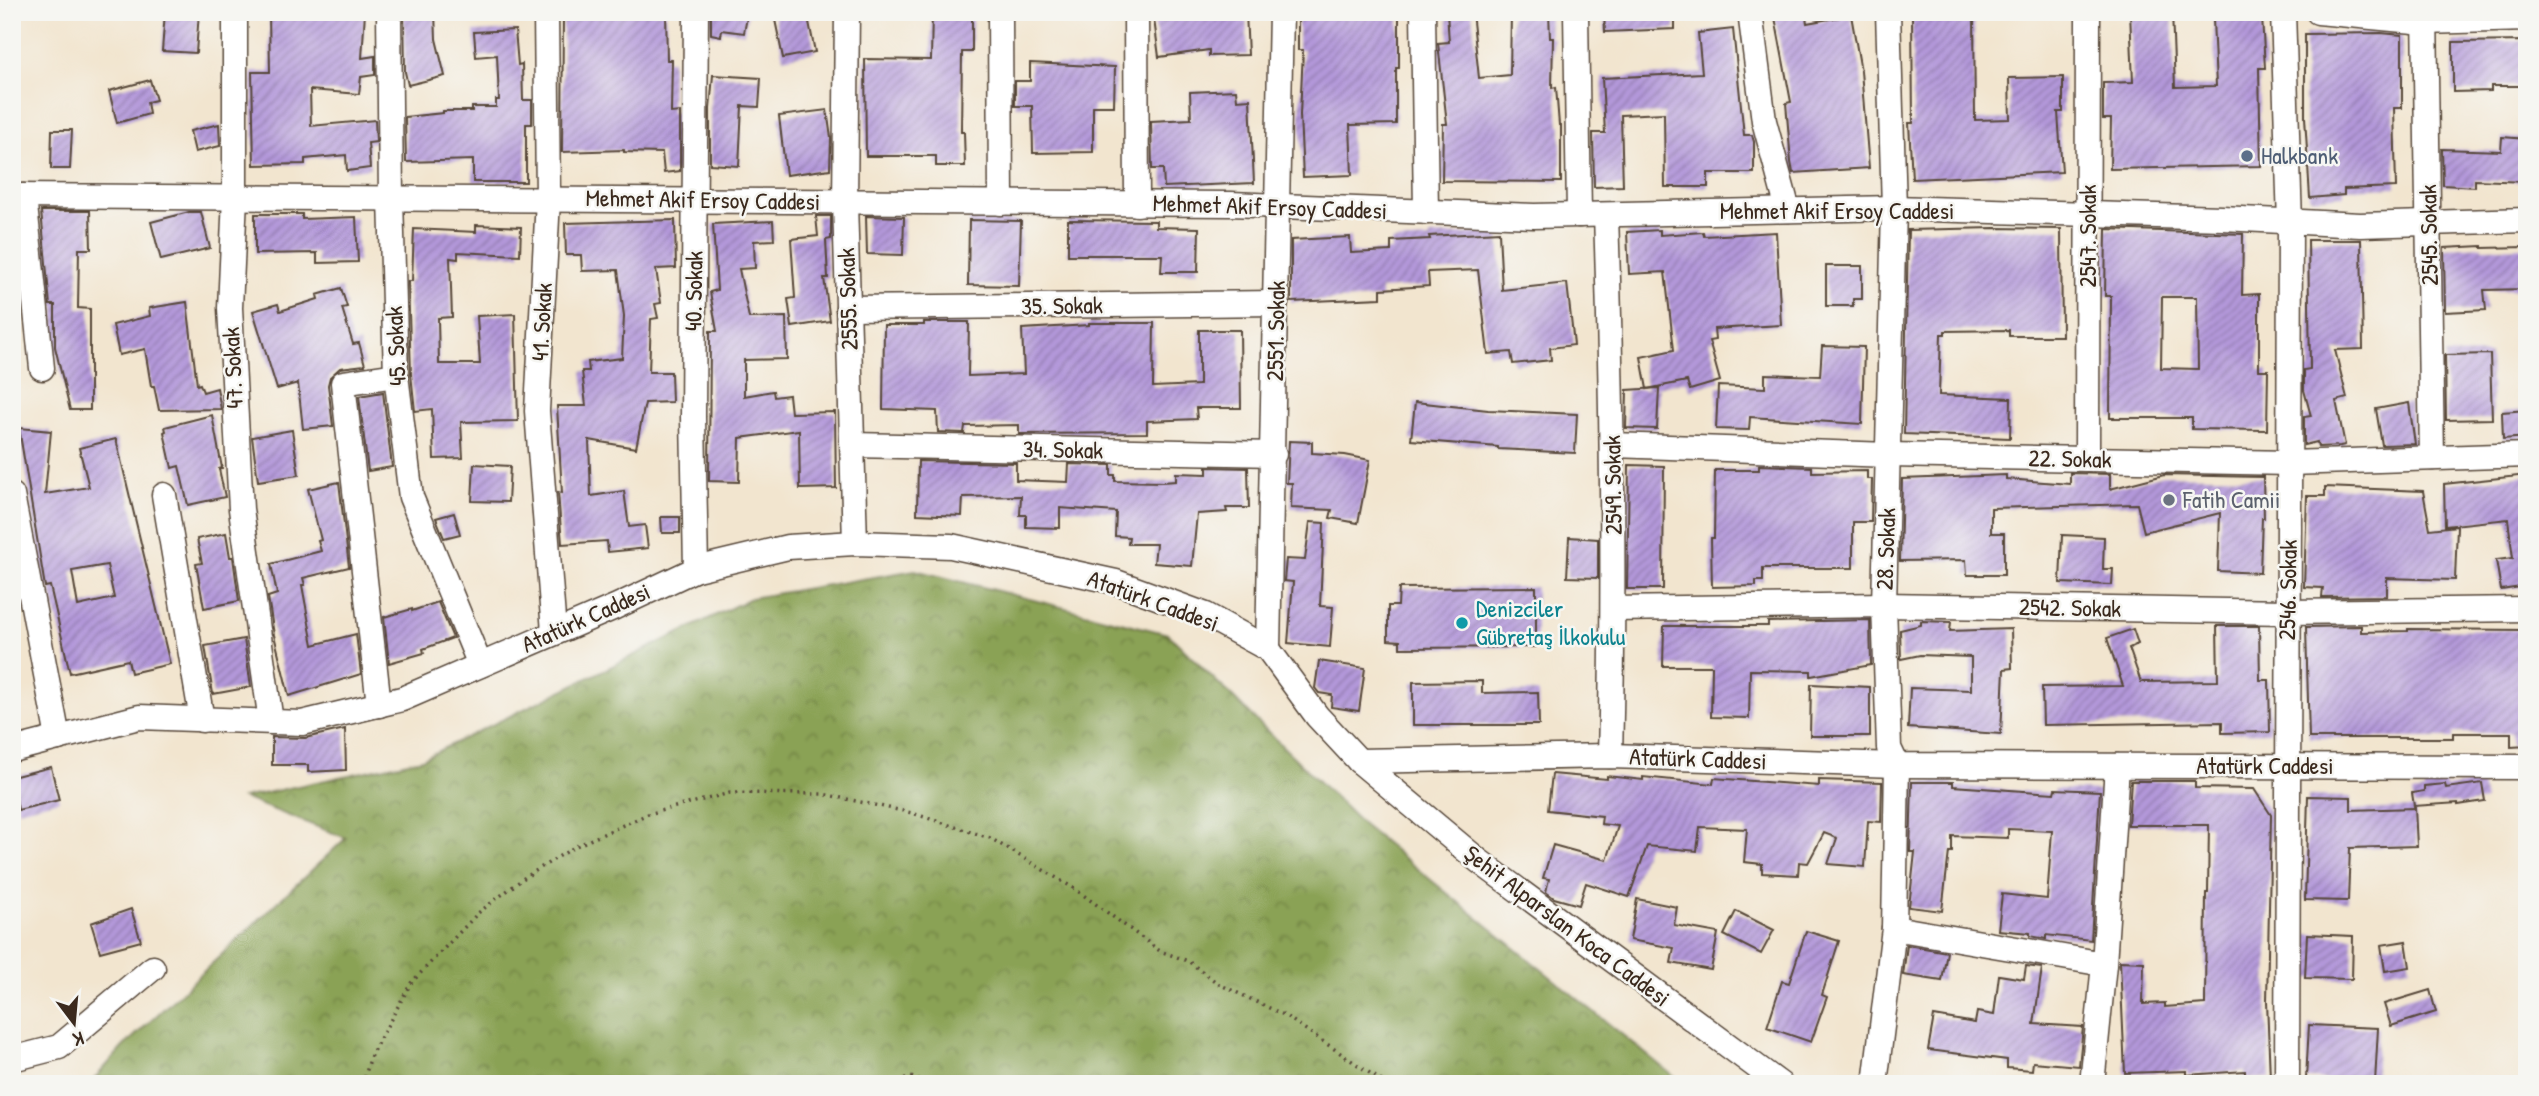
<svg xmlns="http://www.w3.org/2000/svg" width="2539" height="1096" font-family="'Patrick Hand',sans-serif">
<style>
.forest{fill:url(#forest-crowns);stroke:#626639;stroke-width:2}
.building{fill:url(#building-hatch);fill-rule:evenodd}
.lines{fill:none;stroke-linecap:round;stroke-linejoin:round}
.minor-casing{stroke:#564639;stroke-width:27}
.path{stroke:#564639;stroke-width:3.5;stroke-dasharray:2 5;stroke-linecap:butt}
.minor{stroke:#fff;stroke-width:24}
.service-dot{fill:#5c6f8a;stroke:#f6f6f2;stroke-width:2.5}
.worship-dot{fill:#6b7280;stroke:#f6f6f2;stroke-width:2.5}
.culture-dot{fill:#0f9aa8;stroke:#f6f6f2;stroke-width:2.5}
.labels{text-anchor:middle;stroke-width:5;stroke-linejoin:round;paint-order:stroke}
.service-label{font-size:24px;fill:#4e5e75;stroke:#f6f6f2;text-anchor:start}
.street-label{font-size:24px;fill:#3b2a1e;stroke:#f6f6f2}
.worship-label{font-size:24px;fill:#5b616d;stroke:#f6f6f2;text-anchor:start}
.culture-label{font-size:24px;fill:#0d838f;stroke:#f6f6f2;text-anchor:start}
</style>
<defs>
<pattern id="forest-crowns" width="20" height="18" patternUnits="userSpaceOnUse" patternTransform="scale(1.75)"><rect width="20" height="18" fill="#8aa254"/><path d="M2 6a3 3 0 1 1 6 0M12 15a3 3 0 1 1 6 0" fill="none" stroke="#728445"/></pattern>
<pattern id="building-hatch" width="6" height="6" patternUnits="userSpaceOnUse" patternTransform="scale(1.75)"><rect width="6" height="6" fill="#b398da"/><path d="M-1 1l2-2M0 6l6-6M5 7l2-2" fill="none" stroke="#937cb0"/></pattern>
</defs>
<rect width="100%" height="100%" fill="#f6f6f2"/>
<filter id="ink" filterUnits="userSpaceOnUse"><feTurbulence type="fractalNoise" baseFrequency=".0143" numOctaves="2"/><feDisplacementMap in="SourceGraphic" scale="14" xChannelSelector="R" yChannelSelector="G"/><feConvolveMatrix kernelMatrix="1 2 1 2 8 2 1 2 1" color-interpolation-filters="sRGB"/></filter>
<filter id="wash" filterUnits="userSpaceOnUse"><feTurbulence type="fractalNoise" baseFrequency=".00686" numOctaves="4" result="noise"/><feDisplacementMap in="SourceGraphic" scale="28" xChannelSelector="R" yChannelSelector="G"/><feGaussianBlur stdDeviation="1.57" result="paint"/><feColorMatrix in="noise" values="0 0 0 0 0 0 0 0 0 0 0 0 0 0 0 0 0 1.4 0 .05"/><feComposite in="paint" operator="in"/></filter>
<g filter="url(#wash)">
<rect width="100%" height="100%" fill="#f2e5cf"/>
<path class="forest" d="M915,570L1168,634L1363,825L1683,1084H90L123,1047L346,838L243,798L422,759L751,598Z"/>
<g id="blocks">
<g class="building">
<path d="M165,12H199L196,53L162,51Z"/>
<path d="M269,12H365L362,58L375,56V75L361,77L359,94L310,90L311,126L375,120L376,142L368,143L370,168L347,171L346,155L305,159V164L254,165L252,72H270Z"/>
<path d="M404,12H435L436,39L445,76L408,85L405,72Z"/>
<path d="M563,12H666L667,60H672L671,113L680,112V171L664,173L662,153L624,152V150L562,152Z"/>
<path d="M711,12H748L744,33L722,30L721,36L711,34Z"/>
<path d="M788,12H807L815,52L783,58L774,15Z"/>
<path d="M932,12H972V52H962L961,132H964L965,166H936V156H866L865,59L931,60Z"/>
<path d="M1246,12L1248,55L1209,56V50L1159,57L1154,19L1193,14Z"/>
<path d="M1298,12H1399V68H1396V124L1350,125L1352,175L1303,177L1300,115L1303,50H1298Z"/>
<path d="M1447,12H1472L1479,78L1510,75L1511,12H1549L1550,38H1553L1552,88L1556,87L1559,125H1561V182L1442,181L1443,124H1447L1438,43L1449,42Z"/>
<path d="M1604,12H1675V29L1605,32Z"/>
<path d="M1774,12H1805L1807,23L1851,15L1861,71L1869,168L1793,173L1791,162L1786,103L1791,102Z"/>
<path d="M1912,12H1974L1975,120L2010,119L2009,78L2063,77V112H2058L2062,172L1912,179L1909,123H1913Z"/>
<path d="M2130,12H2172L2175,87L2216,86L2213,19L2262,17L2265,68H2259L2261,166L2110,169L2111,119H2103V83L2133,82Z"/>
<path d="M1733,29L1744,135H1752L1754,142V173H1708V187H1665L1664,113L1621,115L1623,186L1594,187L1593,133H1605L1602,78L1702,73L1698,33Z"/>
<path d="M515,30L518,65L522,64L523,100H532V124H526V182H473V160L406,162L405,117L443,113V111H472V107H496V100H499L497,55L476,57L474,32Z"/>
<path d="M2381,33L2402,35V108H2394L2396,187L2344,189V195L2310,198L2305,117V34Z"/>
<path d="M2527,41V86H2491V91L2453,92V42Z"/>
<path d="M1030,63L1115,67L1114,106H1093V152L1033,153L1032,106H1015V81H1030Z"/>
<path d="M713,75L761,78L759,107L742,106L739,166L710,164V109Z"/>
<path d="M150,80L156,100L147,102L149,114L117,123L109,91Z"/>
<path d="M1236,90L1237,100L1250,99L1254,183L1164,187L1163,169H1152L1151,121L1191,119L1190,92Z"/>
<path d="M827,110L831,138L830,169L786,175L779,116Z"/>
<path d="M219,124L220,146L195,152L190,131Z"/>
<path d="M52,130H72L70,169H51Z"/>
<path d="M2502,137L2527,139V182L2475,180V187L2443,185L2442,149L2501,151Z"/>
<path d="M41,211H90L91,249H79L78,308L90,309V410H70L55,347V305H50Z"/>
<path d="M189,212H201L210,248L161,260L151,222Z"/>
<path d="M255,214H302V219L356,217L358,262L317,263V253L255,254Z"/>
<path d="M816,216H831V239L826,240L828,278H824L830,321L792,327L788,299L795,298L791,239L818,236Z"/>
<path d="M866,216L904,217L903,255L867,254Z"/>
<path d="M675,220L676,268L656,269L661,303L655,304L658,318L651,319L649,372H671L672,402L645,403L636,448L589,440L591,496L624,491L629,527L645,525L648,548L608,552L607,541L562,544L558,492L562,493L557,406H586L582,371H589L588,362L622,358L624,316L618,270L582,271L581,255H566L565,223Z"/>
<path d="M969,220L1021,221L1019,286L968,285Z"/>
<path d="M1068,220L1156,221V227L1199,228L1198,272H1161L1162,255H1068Z"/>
<path d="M773,221L774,240L754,241L755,268L739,269L749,318L786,317L787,359L744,360V396L773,391L774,397L789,395L791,413L835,412L836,488L800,489L799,430L740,438L739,482L709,481L710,331H717L710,292L717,290L713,224Z"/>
<path d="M476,225L521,227L520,255L458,252V259L450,258L452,317L438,318L439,364H480L477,316L515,314L518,421L461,422L463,458L434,459L432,409L415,411L411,374L408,281H412L414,229L476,232Z"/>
<path d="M1995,228L2061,229L2062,336H2009V330L1945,331V334H1941L1939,395L2011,398L2010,438L1904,434L1908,230Z"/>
<path d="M2106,229L2243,234L2242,295L2259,294V370H2268L2267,430L2192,429V418H2110L2111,296H2105ZM2162,297H2197L2198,369L2161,368Z"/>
<path d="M1660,230V235L1703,232L1704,236L1776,232L1781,325L1714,329L1715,340L1709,341L1720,381L1690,390L1687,381L1647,389L1641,357L1674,350L1665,272L1629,274L1627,232Z"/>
<path d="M1499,232L1502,290L1567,283L1574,345L1550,348L1551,360L1513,364L1511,352L1488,354L1478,270L1428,272L1429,286L1381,289V298L1291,302V240L1350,237L1351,253L1391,251V241L1430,239L1429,236Z"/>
<path d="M2308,240H2361L2363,349L2335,350L2347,398L2336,401L2345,445L2340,446L2318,447L2317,442L2304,445V417L2311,416L2304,390V370L2310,369Z"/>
<path d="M2482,246V248L2525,247L2527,289L2484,290L2486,310L2445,312L2444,248Z"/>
<path d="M1826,266H1862V299H1853V306H1826Z"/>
<path d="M341,288L347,307L342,308L353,344L359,343L365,365L340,368L330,377L328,385L333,426L303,429L298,383L277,389L253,311L278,304L280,311L318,299L317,295Z"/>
<path d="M187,302L197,385L200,384L203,392L217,388L221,409L159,410L154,386H151L145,349L119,355L113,325L150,316L149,308Z"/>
<path d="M924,322H969L968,376L1024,374L1022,329L1089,325V323H1154L1153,387L1199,385V330H1240L1241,408H1196L1197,419L1147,421V433L1019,434V425L965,426L964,433L938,432L937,411L883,409L884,325H924Z"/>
<path d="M1822,346L1864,347L1862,424L1750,417L1749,430L1716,429L1718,386L1765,388V374L1820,376Z"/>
<path d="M2490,354L2492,419L2446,420L2445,355Z"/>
<path d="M1659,388L1657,429L1626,428L1627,390Z"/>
<path d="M383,392L392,467L368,471L359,396Z"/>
<path d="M1415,402L1488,410L1577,414L1575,453L1498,449V447L1411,440Z"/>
<path d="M2409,403L2415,444L2382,445L2376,409Z"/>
<path d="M2527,410V437L2503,439L2502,412Z"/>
<path d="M212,415L222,468L219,469L225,497L188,505L179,466L172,468L164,432L166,431L165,427Z"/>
<path d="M19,428L51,431L45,494L89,487L79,448L116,439L170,664L131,673L128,660L70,673L50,586L45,587ZM107,565L114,598L78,606L72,571Z"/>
<path d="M292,430L299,475L258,481L252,437Z"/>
<path d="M1289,441L1312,442V453L1345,455L1370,460L1358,523L1330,518L1332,510L1291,508L1292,483H1287Z"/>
<path d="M918,461L1016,463V480L1068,482L1069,464L1111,465V475H1115V481L1162,482L1176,481V473L1207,474V467L1248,468L1249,508H1226L1227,512L1197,514L1192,566L1154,563L1156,544H1128L1129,537L1115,536L1116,512L1060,508V528L1026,527V515H1020L1021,496L963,497L962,516L917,514Z"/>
<path d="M474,464L510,466L508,502L472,501Z"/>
<path d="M1629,465L1664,466L1663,589H1627Z"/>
<path d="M1759,465L1812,467V472L1867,471V479H1872L1871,522H1853V568H1763V581H1756V586L1712,587L1711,538H1714L1715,470H1759Z"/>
<path d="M2070,473L2110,474V489L2164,475L2263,477L2264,518H2262L2260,573L2218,571L2220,513L2144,532L2137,504L1991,508V533H2004V575H1967L1966,560L1900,561L1902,479L2006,475V479L2070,484Z"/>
<path d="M2527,475V586L2501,590L2496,560L2513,558L2508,519L2445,526L2444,484Z"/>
<path d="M339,482L349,567L303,578L305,585H302L313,645L356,634L361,674L289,696L274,635L268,597L277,594L271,564L321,551L318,541L321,540L308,489Z"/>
<path d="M2325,487L2423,491L2430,529L2457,526L2455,580L2387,578V596L2322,597L2323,588L2304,587L2307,496H2325Z"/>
<path d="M454,513L460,534L444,538L436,518Z"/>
<path d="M661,517H680V533H662Z"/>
<path d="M1310,522L1324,523L1320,606L1333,607L1330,647L1288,643L1293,582L1284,581L1286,559L1305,560Z"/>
<path d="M226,533L230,557H233L239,601L204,608L196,564L202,563L197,539Z"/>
<path d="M2062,535L2104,537L2103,569H2113L2112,585L2060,583Z"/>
<path d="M1569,537L1598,539V578L1567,577Z"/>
<path d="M1536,587V647L1400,648V641L1388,640V606H1398L1399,588Z"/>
<path d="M438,602L453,638L423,649L424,653L389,663L384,617L412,609V611Z"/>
<path d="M1870,620L1871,665L1811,676V671L1750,670L1749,718L1711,717L1712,666H1663L1664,626H1768V622Z"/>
<path d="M1921,621L1951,622L1950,631L2011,629L2012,668L2004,669L2001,734L1908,728L1910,688L1971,690V657L1920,655L1901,659L1900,630L1921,625Z"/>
<path d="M2217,626H2259L2260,680H2269L2270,732L2222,733V722L2043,725L2042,687L2123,686L2107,638L2133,629L2138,644L2129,648L2141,682L2218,681Z"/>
<path d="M2361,626V632L2408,631V629L2527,630V746L2511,747V733H2453V738H2309L2306,627Z"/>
<path d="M244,639L251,687L213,694L205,646Z"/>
<path d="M1319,661L1365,668L1359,711L1331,707L1332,695L1319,693L1315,688Z"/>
<path d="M1482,681V693L1538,692L1539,725H1413V682Z"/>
<path d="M1811,684L1870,687V736H1810Z"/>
<path d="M345,729L346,770L308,772V765H272V737L305,738Z"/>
<path d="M51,767L59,800L18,810L12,777Z"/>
<path d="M1552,774L1607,779V776L1643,780V777L1713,784L1714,778L1819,786V780L1882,782L1881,822L1868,821L1865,867L1828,864L1837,838L1824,833L1808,863L1799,862L1798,875L1762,873V864L1744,862L1747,829L1700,827L1697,851L1647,846L1629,897L1586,883L1579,905L1554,898L1546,892L1549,879L1543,878L1553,845L1607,860L1618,826L1601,824L1602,816L1548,810Z"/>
<path d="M2131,781H2195V788L2254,789L2271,815L2267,1001L2270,1078L2245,1079V1071L2187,1075V1071L2125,1073L2120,961L2144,962L2143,1004L2165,1003V1007L2205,1004L2206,893H2208L2209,825H2128Z"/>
<path d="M1912,782H1953V786L2054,793L2055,789L2100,791L2091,940L2046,935V939L2030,936V933L1998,930L2002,894L2047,899L2052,831L2008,829V838L1952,836V852H1949L1942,911L1909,907L1915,852H1910Z"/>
<path d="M2482,783L2485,801L2458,805V803L2414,806L2412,793L2424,791V786L2445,784L2446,788Z"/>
<path d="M2308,796L2351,797V810L2415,808L2417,846L2350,848L2348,901L2305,900Z"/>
<path d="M1637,899L1677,907L1674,925L1718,933L1711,970L1671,963L1674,948L1630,940Z"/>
<path d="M131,909L141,941L100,952L91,923Z"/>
<path d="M1736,911L1774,930L1761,954L1724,935Z"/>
<path d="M1806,931L1839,941L1822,995L1827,997L1811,1042L1767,1027L1782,981L1789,983Z"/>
<path d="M2307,934L2353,936L2352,979L2305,978Z"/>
<path d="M2406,941L2410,967L2385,971L2381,945Z"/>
<path d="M1907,945L1947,952L1942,981L1903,975Z"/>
<path d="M2026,966L2042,968L2034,1024L2083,1027L2079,1066L2033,1062L2032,1070L2007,1068V1060L1928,1050L1934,1016L1975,1023L1977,1012L1994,1015L1999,975L2024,979Z"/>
<path d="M2430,990L2436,1012L2391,1026L2384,1004Z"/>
<path d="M2309,1025L2378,1028L2375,1083L2306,1079Z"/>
</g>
</g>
</g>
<g filter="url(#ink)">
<use href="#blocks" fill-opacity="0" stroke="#564639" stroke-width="2"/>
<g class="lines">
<defs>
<g id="minor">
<path d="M235,12V197L230,308L241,509L271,722"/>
<path d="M389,12L391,198L396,375L411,497L480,665"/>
<path d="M546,12L548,199L537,411L554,632"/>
<path d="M696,12L693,417L696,569"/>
<path d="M847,12L845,202L855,543"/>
<path d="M1000,12L1001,203"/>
<path d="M1136,12L1137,204"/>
<path d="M1423,12L1426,212"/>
<path d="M1576,12L1579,215"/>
<path d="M1750,12L1764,121L1788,210"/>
<path d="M2283,12L2290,223L2287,1084"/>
<path d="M2318,12L2425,22L2527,19"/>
<path d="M2425,12L2432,458"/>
<path d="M12,196L1231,204L1534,216L1894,208L2222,218L2360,225L2527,220"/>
<path d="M24,196L42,368"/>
<path d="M1606,215C1612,395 1615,575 1610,756"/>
<path d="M848,308L1276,303"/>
<path d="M853,445L1274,454"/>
<path d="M1613,445L1889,455L2290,463L2527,455"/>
<path d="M2087,459L2088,12"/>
<path d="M12,495L58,738"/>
<path d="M164,495L202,720"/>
<path d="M1614,609L1884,605L2287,612L2527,609"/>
<path d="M1268,649L1281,12"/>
<path d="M379,705L343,383L396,375"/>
<path d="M12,750L139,717L302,723L402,699L615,607L696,569L788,547L855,543L951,546L1116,582L1206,615L1268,649L1317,716L1359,761L1479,861L1780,1084"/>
<path d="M1359,761L1610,756L1897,765L2527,767"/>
<path d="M1894,928L2104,964"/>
<path d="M12,1059L59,1047L153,968"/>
<path d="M1875,1084L1894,928L1897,765L1889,748L1884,605L1894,208L1888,12"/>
<path d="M2092,1084L2104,964L2117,766"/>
</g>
</defs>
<use href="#minor" class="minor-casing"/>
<g class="path">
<path d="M363,1084L371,1055L411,983L478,913L524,878L576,846L648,814L730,793L823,794L912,813L990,838L1075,889L1160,951L1188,961L1219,984L1284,1015L1386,1084"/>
<path d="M884,1084L910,1077L938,1084"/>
</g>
<use href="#minor" class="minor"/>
</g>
</g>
<circle class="service-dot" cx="2247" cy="156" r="7"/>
<circle class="worship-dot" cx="2169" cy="500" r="7"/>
<circle class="culture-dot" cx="1462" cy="623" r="7"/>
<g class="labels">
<g class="service-label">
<text x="2261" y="164">Halkbank</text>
</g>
<g class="street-label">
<text transform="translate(703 200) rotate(1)" y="8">Mehmet Akif Ersoy Caddesi</text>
<text transform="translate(1270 207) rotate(2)" y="8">Mehmet Akif Ersoy Caddesi</text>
<text x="1837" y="219">Mehmet Akif Ersoy Caddesi</text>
<text transform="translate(2429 235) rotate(-91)" y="8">2545. Sokak</text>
<text transform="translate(2088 236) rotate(-90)" y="8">2547. Sokak</text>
<text transform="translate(694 291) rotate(-89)" y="8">40. Sokak</text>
<text transform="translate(848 299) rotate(-92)" y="8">2555. Sokak</text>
<text transform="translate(1062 306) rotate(-1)" y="8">35. Sokak</text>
<text transform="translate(542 322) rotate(-87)" y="8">41. Sokak</text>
<text transform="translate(1276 331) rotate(-89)" y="8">2551. Sokak</text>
<text transform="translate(396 346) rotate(-93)" y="8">45. Sokak</text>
<text transform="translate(233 368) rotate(-93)" y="8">47. Sokak</text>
<text transform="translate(1063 450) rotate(1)" y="8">34. Sokak</text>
<text transform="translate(2070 459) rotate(1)" y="8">22. Sokak</text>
<text transform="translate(1613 485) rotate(-91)" y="8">2549. Sokak</text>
<text transform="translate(1886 549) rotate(-88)" y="8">28. Sokak</text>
<text transform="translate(2288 590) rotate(-89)" y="8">2546. Sokak</text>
<text transform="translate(1153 601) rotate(20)" y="8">Atatürk Caddesi</text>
<text transform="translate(2070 608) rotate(1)" y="8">2542. Sokak</text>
<text transform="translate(586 618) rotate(-24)" y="8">Atatürk Caddesi</text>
<text transform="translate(1698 759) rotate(2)" y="8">Atatürk Caddesi</text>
<text x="2265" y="774">Atatürk Caddesi</text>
<text transform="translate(1567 926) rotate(37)" y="8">Şehit Alparslan Koca Caddesi</text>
</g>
<g class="worship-label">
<text x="2183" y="508">Fatih Camii</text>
</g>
<g class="culture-label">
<text x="1476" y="617">Denizciler<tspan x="1476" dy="28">Gübretaş İlkokulu</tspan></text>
</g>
</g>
<rect width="2539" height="1096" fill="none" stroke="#f6f6f2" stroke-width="42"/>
<g transform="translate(74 1023) rotate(164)" stroke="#f6f6f2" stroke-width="5" paint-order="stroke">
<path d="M0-5L12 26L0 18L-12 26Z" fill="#3b2a1e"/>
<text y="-10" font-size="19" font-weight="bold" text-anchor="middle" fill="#3b2a1e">K</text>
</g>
</svg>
